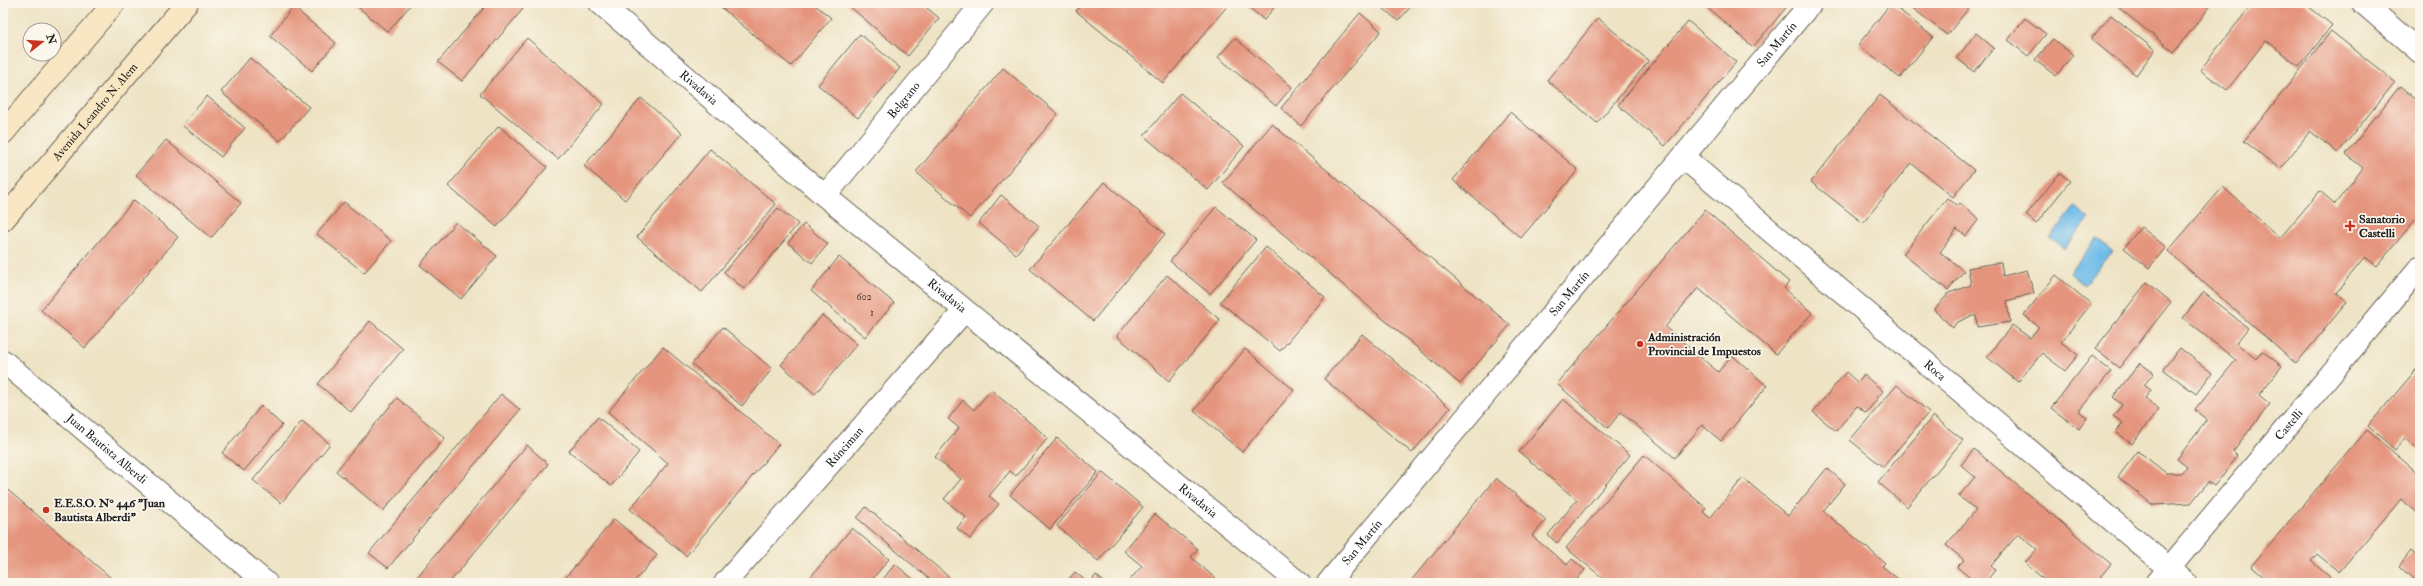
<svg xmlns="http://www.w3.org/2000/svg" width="2423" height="586" font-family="'IM FELL Double Pica',serif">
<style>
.water{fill:#6ebce8;stroke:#456c82}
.building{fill:#e5957e}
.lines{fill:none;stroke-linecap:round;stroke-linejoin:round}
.minor-casing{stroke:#666257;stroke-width:24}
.tertiary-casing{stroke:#666257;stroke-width:24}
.secondary-casing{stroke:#666257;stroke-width:24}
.minor{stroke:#fff;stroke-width:22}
.tertiary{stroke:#fff;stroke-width:22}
.secondary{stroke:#f9e7c3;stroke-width:22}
.poi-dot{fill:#c8321e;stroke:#fbf7ec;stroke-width:1.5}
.labels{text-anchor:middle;stroke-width:3.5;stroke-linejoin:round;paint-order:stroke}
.number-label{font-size:10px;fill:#4e3a34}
.street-label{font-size:12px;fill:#1c1c1c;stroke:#fbf7ec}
.poi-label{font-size:12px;font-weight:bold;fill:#1c1c1c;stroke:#fbf7ec;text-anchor:start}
</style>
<rect width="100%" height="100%" fill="#fbf7ec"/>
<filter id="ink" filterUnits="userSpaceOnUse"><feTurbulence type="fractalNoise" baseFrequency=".025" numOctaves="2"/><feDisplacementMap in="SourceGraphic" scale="8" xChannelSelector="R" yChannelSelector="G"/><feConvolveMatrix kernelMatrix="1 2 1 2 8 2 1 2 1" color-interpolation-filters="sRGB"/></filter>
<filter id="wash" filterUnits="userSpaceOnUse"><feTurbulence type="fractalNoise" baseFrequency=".012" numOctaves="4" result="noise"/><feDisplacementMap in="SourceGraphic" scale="16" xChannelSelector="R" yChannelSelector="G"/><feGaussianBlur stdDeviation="0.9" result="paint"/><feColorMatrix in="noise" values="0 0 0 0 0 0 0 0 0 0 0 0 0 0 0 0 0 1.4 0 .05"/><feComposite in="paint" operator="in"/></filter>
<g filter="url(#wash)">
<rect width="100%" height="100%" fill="#eee3c4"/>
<g class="water">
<path d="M2075,207L2089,219L2064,249L2050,238Z"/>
<path d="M2097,238L2112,251L2084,285L2070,273Z"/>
</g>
<g id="blocks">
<g class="building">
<path d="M353,3H412L388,32Z"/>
<path d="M488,3H528L462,81L438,62Z"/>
<path d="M716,3H813L831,18L791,66Z"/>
<path d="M849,3H921L939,18L908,56L848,5Z"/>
<path d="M1083,3H1228L1229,4L1163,83L1076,11Z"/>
<path d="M1244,3H1278L1264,20Z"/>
<path d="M1377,3H1414L1398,21Z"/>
<path d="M1702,3H1790L1753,47Z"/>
<path d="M1891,3L1933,37L1900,78L1858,45Z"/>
<path d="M1906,3H1973L1947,35Z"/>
<path d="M2121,3H2213L2174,52L2118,7Z"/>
<path d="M2253,3H2304L2332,25L2299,67L2266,40L2227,90L2200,70Z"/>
<path d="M293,7L336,43L312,71L270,36Z"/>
<path d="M1360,13L1381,31L1301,126L1281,108Z"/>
<path d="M2111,15L2155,50L2136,75L2091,39Z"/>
<path d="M1598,18L1649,61L1597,123L1547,80Z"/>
<path d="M2025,18L2046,34L2028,56L2008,40Z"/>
<path d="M1688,21L1736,62L1665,146L1618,105Z"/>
<path d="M2331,31L2395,82L2338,153L2310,131L2280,169L2244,141Z"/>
<path d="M1976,33L1994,48L1974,72L1957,58Z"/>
<path d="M860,34L900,68L858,118L818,85Z"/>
<path d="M527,38L604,104L558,159L480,94Z"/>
<path d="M1235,38L1292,87L1276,106L1218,57Z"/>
<path d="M2053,39L2073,55L2056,76L2035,60Z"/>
<path d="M250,58L309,107L280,141L221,92Z"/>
<path d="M1003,68L1058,114L970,218L916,172Z"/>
<path d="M2400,86L2420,103V214L2377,266L2365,257L2336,293L2347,302L2296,364L2168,251L2223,187L2280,238L2320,191L2335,204L2363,168L2346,154Z"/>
<path d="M1180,93L1244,146L1208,190L1144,136Z"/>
<path d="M1880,95L1974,170L1953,197L1911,163L1863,223L1811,182Z"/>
<path d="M207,96L245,128L221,157L182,125Z"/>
<path d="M641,98L682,133L625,200L584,166Z"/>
<path d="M1510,112L1578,170L1521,238L1453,180Z"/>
<path d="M1272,124L1510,325L1460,384L1223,183Z"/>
<path d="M499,126L547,167L497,227L448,186Z"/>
<path d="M166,140L241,203L211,238L136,175Z"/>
<path d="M710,149L776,204L702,292L637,237Z"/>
<path d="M2060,173L2070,181L2036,224L2026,215Z"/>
<path d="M1104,182L1165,234L1093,321L1030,269Z"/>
<path d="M1001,195L1039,226L1016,254L979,223Z"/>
<path d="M1947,198L1958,206L1960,203L1979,219L1966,236L1957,229L1940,252L1964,271L1948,290L1903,254Z"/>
<path d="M134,200L178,237L85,348L41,310Z"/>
<path d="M344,202L391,241L364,273L317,234Z"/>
<path d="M1216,207L1256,240L1210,294L1170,261Z"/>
<path d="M778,208L798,224L744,289L724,272Z"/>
<path d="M1705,210L1789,282L1784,288L1812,313L1776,354L1698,288L1665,327L1718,372L1732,355L1767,386L1721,441L1702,425L1675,458L1621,412L1608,428L1557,384Z"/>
<path d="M456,222L497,256L461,299L420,265Z"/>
<path d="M804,224L828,244L812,263L788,243Z"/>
<path d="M2141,227L2166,247L2149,268L2124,248Z"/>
<path d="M1266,247L1325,297L1280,351L1220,302Z"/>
<path d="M839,257L894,303L865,337L811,291Z"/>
<path d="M2001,262L2003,276L2027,270L2034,293L2007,301L2010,322L1977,327L1976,316H1971L1956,323L1953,328L1934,310L1949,293L1971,285L1968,268Z"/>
<path d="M1167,275L1220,320L1169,381L1117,336Z"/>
<path d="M2056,275L2091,304L2061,342L2078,355L2065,371L2042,353L2018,382L1987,357L2012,325L2030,338L2039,327L2024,315Z"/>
<path d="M2147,282L2171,302L2119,368L2095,349Z"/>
<path d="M2203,292L2248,328L2236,343L2256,359L2262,351L2282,366L2259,395L2270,404L2233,451L2238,456L2214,486L2208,482L2191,503L2153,505L2118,477L2138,451L2166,473H2183L2187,467L2177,459L2207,420L2195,410L2236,360L2183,318Z"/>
<path d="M822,315L857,344L815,394L781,365Z"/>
<path d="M370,321L403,349L351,412L318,384Z"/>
<path d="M723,327L772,369L742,406L692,364Z"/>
<path d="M1362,334L1450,408L1412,453L1324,379Z"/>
<path d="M663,347L779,444L686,556L630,509L668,463L608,412Z"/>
<path d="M2180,348L2212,373L2196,394L2163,369Z"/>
<path d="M1245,349L1294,390L1242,452L1194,411Z"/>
<path d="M2092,356L2111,371L2079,411L2087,418L2079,429L2051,408Z"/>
<path d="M2140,363L2154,373L2144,385L2151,390L2145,398L2159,409L2132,444L2116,432L2123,423L2113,416L2122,405L2113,397Z"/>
<path d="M2420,365V451L2405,438L2395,450L2368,426Z"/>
<path d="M1846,372L1857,382L1864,375L1883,391L1866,413L1857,406L1836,431L1813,412Z"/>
<path d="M1897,385L1929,412L1883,467L1850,440Z"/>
<path d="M991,390L1048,438L1016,476L1010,471L989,496L999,504L970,539L957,528L966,517L944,499L961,479L935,457L959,428L948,419L963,400L974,410Z"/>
<path d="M501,394L520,410L388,568L369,553Z"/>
<path d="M397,398L445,438L383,511L336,471Z"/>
<path d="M1563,399L1630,455L1557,543L1548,535L1577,500L1519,452Z"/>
<path d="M261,406L282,425L244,471L222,453Z"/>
<path d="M1933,416L1963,440L1907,507L1878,482Z"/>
<path d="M598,417L639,452L611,486L569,451Z"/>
<path d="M302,421L330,444L281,503L253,480Z"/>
<path d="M2367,430L2418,473L2420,470V515L2401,499L2339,572L2317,554L2311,561L2337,583H2271L2251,566Z"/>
<path d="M1057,438L1098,472L1050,529L1010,495Z"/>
<path d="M527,445L548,464L449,583H412Z"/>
<path d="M1974,449L2111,564L2100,577L2107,583H2077L2074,580L2072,583H2048L2025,563L2037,549L2018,534L1991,566L1995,570L1985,583H1976L1957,567L1964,560L1946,545L1976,510L1959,496L1975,477L1961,465Z"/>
<path d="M1644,455L1706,508L1703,512L1710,518L1743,478L1788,516L1827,468L1845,484L1823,511L1885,563L1882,566L1903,583H1609L1566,548Z"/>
<path d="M1102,472L1143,507L1098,561L1057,526Z"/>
<path d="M1496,478L1546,520L1532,536L1567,565L1572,559L1585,570L1574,583H1409Z"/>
<path d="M3,486L117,583H3Z"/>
<path d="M866,507L956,583H934L857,518Z"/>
<path d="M1155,514L1198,549L1191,557L1217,580L1215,583H1127L1142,566L1124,551Z"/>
<path d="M614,519L657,555L633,583H561Z"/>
<path d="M852,528L889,559L869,583H812L808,580Z"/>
<path d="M2411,551L2420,559V573L2414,580L2399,566Z"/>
<path d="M895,564L918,583H880Z"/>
<path d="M1075,572L1088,583H1065Z"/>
<path d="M1096,575L1105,583H1090Z"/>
</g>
</g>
</g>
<g filter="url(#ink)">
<use href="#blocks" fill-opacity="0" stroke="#666257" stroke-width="1"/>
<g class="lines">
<defs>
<g id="minor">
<path d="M2363,3L2420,52"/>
<path id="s1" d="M1683,157L2186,583"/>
<path id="s2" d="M825,196L983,3"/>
<path id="s3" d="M3,361L266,583"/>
<path id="s4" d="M725,583L964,311"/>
<path id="s5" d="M1328,583L1811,3"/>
<path id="s6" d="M2157,583L2420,267"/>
</g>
<g id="tertiary">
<path id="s7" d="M600,3L825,196L1299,583"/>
</g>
<g id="secondary">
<path d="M3,133L114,3"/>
<path id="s8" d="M3,220L187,3"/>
</g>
</defs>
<use href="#minor" class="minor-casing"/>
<use href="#tertiary" class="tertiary-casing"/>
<use href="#secondary" class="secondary-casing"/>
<use href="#minor" class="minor"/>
<use href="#tertiary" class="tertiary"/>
<use href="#secondary" class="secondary"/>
</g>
</g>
<g class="poi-dot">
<path d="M2348 220h4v4h4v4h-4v4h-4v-4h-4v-4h4z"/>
<circle cx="1640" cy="344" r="4"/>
<circle cx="46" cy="510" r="4"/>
</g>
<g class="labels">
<g class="number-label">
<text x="864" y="300">602</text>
<text x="872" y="316">1</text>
</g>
<g class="street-label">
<text dy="4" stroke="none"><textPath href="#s5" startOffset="701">San Martín</textPath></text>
<text dy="4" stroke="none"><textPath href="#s7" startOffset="130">Rivadavia</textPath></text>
<text dy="4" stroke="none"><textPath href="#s2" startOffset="124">Belgrano</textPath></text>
<text dy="4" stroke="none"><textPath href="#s8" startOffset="142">Avenida Leandro N. Alem</textPath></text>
<text dy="4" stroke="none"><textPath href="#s5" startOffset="377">San Martín</textPath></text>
<text dy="4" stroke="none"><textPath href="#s7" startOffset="454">Rivadavia</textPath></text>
<text dy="4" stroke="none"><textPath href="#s1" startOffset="330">Roca</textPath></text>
<text dy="4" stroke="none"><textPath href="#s6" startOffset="206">Castelli</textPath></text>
<text dy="4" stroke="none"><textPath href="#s4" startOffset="181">Rúnciman</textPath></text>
<text dy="4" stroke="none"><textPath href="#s3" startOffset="136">Juan Bautista Alberdi</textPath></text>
<text dy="4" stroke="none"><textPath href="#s7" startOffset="778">Rivadavia</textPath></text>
<text dy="4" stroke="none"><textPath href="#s5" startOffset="53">San Martín</textPath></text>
</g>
<g class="poi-label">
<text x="2359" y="223">Sanatorio<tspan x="2359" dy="14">Castelli</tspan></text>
<text x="1648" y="341">Administración<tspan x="1648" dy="14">Provincial de Impuestos</tspan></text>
<text x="54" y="507">E.E.S.O. N° 446 "Juan<tspan x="54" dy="14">Bautista Alberdi"</tspan></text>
</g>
</g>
<rect width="2423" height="586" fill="none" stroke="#fbf7ec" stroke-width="16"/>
<g transform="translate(42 42) rotate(73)"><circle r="19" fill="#fbf7ec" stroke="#a29f99"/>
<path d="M0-3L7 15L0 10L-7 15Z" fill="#c8321e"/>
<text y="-6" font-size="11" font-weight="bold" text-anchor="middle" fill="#1c1c1c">N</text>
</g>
</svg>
